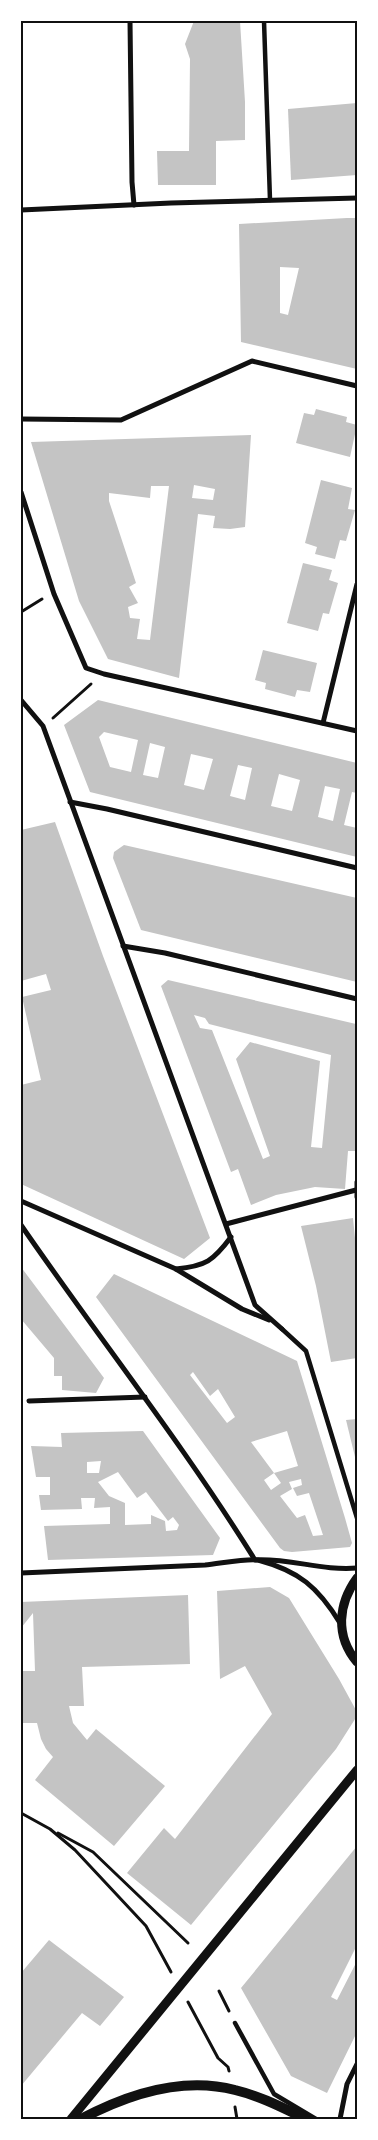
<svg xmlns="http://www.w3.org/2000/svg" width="378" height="2140" font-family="Inter,sans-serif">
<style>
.building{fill:#c4c4c4;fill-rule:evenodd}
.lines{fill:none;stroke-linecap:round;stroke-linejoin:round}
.path{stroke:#111;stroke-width:3}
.pedestrian{stroke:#111;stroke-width:4.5}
.minor{stroke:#111;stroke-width:5}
.tertiary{stroke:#111;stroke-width:9}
.secondary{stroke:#111;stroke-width:10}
.neatline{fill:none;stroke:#111;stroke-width:2}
</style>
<rect width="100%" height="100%" fill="#fff"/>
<g class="building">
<path d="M194,21H240L245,102V140L216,141V185H158L157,151H189L190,59L185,44Z"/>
<path d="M357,103V175L291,180L288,109Z"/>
<path d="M347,218H357V369L241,342L239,224ZM280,267L299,268L288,315L280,313Z"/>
<path d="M316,409L347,417L346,422L357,425L350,457L296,443L304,413L314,415Z"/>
<path d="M251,435L245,527L230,529L213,528L215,516L198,514L179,678L108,659L79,601L31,442ZM194,485L215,489L213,500L192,498ZM151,486H169L150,640L137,639L140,619L130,618L128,607L138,603L129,587L136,583L109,501V493L150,498Z"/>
<path d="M321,480L352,488L348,509L355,510L346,541L340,540L335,559L315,554L317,547L305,543Z"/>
<path d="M303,563L332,570L329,580L338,583L329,614L323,613L318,631L287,623Z"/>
<path d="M263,650L317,663L310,692L297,690L295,697L265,689L266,683L255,680Z"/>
<path d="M98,700L357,763V793L352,792L344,825L357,828V857L90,792L64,725ZM104,732L138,740L131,772L110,767L99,737ZM150,743L165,747L158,778L143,775ZM191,754L213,759L204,790L184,785ZM238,765L252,768L245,800L230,796ZM279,774L300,780L292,811L271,806ZM325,786L340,789L333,821L318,817Z"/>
<path d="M55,822L103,956L210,1238L184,1259L21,1184V1085L41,1080L22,997L51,990L46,974L21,981V830Z"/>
<path d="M124,845L357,898V982L141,930L113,858L114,852Z"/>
<path d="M168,980L356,1024L357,1138L355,1151H348L345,1189L315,1187L276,1195L251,1205L238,1169L231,1172L161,986ZM194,1015L205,1018L209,1024L331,1055L322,1148L311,1147L320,1061L250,1042L236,1059L270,1156L263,1159L212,1030L200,1028Z"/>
<path d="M353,1218L357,1258V1358L331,1362L316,1286L301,1226Z"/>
<path d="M21,1267L104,1378L96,1393L62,1390V1376H54V1358L21,1319Z"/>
<path d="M114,1274L297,1361L345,1518L352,1543L350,1547L292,1552L284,1551L280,1548L96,1297ZM193,1372L210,1396L218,1389L235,1417L227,1423L190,1375ZM287,1431L298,1466L274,1473L251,1442ZM274,1473L281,1483L271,1490L264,1480ZM301,1479L302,1485L293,1488L297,1496L309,1493L323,1535L313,1536L305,1515L297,1518L280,1496L292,1489L289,1482Z"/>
<path d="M357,1419V1461H356L346,1420Z"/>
<path d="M143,1431L220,1538L213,1555L48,1560L44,1526L110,1524V1507L94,1508L95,1498H81L82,1509L41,1510L39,1495H50V1477H36L31,1446L62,1447L61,1433ZM101,1461L99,1473H87V1462ZM118,1472L137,1498L146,1492L168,1521L173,1517L179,1525L177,1530L166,1531L165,1521L151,1515V1524L125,1525V1503L109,1496L98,1482Z"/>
<path d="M270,1587L289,1598L339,1679L357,1712V1716L336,1749L191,1925L127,1873L164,1828L175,1839L272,1714L245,1666L220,1679L217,1591Z"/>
<path d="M188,1595L190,1664L82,1667L84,1706H69L73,1723L87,1740L96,1729L165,1786L114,1846L35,1780L53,1757L46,1749L41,1739L37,1723H21V1671H35L33,1613L21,1628V1602Z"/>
<path d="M357,1846V1945L331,1997L337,2000L357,1961V2032L327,2093L291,2076L241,1988Z"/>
<path d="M49,1940L124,1997L100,2026L82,2013L21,2086V1973Z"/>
</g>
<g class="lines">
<g class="path">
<path d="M21,612L42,599"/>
<path d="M53,718L91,684"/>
<path d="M21,1813L50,1829L75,1850L146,1926L171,1972"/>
<path d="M58,1833L93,1852L188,1943"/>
<path d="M219,1991L229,2011"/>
<path d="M188,2002L218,2058L228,2067L229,2071"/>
<path d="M235,2107L237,2119"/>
</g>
<g class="pedestrian">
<path d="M264,21L270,200"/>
<path d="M282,1329L306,1351L357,1518"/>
<path d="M235,2023L274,2094L316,2119"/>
</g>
<g class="minor">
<path d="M130,21L132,182L134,205"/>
<path d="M21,210L171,203L357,198"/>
<path d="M21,419L121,420L252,361L357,386"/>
<path d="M21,492L54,594L86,668L104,674L357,731"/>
<path d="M21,700L43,726L255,1305L282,1329"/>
<path d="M323,723L357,584"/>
<path d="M70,802L107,809L357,868"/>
<path d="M123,946L165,953L357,999"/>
<path d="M357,1182V1197"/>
<path d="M21,1201L176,1269L242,1309L269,1320"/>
<path d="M226,1224L356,1190"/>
<path d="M21,1225C98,1337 183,1444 255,1560C290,1558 322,1571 357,1568"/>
<path d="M176,1269C206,1266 213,1261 231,1237"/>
<path d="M29,1401L145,1397"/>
<path d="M21,1573C82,1570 144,1568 205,1565C218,1564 247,1558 258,1560C299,1571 318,1587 340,1623"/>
<path d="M340,2119L347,2084L357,2064"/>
</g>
<g class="tertiary">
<path d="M357,1578C338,1604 335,1636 357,1662"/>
<path d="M71,2119L357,1770"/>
</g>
<path class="secondary" d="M81,2119C128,2094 182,2076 235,2090C260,2096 283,2108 306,2119"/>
</g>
<rect width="378" height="2140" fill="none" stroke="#ffffff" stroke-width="45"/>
<rect x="22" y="22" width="334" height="2096" class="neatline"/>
</svg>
